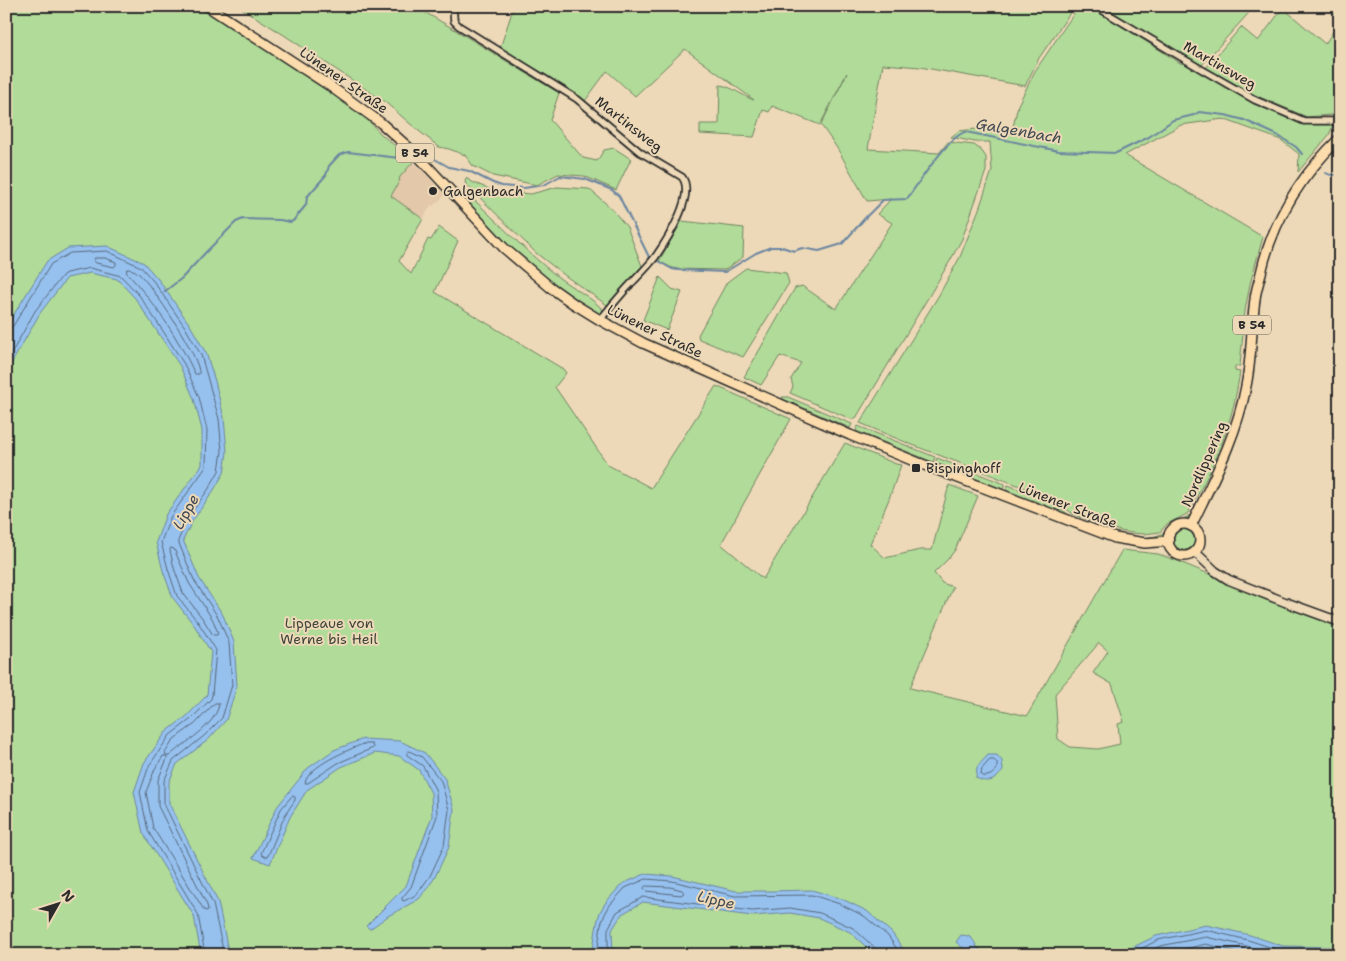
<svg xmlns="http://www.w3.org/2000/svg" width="1346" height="961" font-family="'Shantell Sans',sans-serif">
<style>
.built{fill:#e3c8aa}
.green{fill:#b1db98;stroke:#6e8362;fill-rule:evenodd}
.water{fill:#96c1ef;stroke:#6b85a1}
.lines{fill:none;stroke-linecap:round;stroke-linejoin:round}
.shore{stroke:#566779;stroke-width:1}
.stream{stroke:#6b85a1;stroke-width:2}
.street-casing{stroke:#2b2b2b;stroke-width:9}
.secondary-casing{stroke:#2b2b2b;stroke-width:11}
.primary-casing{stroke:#2b2b2b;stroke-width:12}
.street{stroke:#edd9b7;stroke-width:5.5}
.secondary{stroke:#edd9b7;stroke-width:8}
.primary{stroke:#fcdcac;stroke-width:9}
.poi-dot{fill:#2b2b2b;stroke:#edd9b7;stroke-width:2}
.labels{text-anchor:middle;stroke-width:4;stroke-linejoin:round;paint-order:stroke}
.shield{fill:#edd9b7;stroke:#655f55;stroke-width:1}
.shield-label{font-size:12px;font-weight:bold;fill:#2b2b2b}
.street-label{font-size:14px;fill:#2b2b2b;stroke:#edd9b7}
.poi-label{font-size:14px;fill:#2b2b2b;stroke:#edd9b7;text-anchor:start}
.park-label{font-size:14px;fill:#3f453b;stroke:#edd9b7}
.water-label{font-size:15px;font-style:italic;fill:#404952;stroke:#edd9b7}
</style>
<rect width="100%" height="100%" fill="#edd9b7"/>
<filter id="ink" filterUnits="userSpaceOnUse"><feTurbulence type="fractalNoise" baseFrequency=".02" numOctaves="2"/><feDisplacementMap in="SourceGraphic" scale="10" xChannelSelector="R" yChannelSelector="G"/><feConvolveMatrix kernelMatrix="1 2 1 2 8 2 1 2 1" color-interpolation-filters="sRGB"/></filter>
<g filter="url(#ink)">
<path class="built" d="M412,162L423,171L445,195L433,206L431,205L423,219L391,196L400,180L383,173Z"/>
<g class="green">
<path d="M6,6H199L357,109L382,135L394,145L413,162L400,177L399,179L400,180L391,196L423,219L399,261L411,274L428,239L431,240L439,227L458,241L435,292L563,369L566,373L555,387L608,465L651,488L716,386L791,419L721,544L763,579L845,443L896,464L901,465L889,499L870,544L885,558L920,550H932L949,485L978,496L955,550L948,559L934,573L942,583L953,587L910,688L1027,716L1122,550L1158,554L1175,560L1340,628V955H6ZM1099,643L1108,651L1093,673L1112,684L1124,722L1118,724L1120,744L1098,749L1070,747L1058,739L1055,694Z"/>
<path d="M238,6H414L452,28L559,93L550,120L583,158L597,161L604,150L614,148L631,159L616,190L584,176L558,174L537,185L493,176L473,166L465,155L449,149L439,147L414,127L385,102L284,35Z"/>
<path d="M514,6H1075L1039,58L1025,86L920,67L883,64L868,149L939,153L948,142L974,145L981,150L986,157V171L962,239L950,261L856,418L851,419L790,393L793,387L791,379L801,363L780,356L761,385L744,377L795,288L802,286L836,309L892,223L877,214L891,199L867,201L837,148L821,125L847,73L820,125L772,106L769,112L763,110L754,137L700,134V124H719L720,85C731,86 744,97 754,100L685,49L635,96L607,71L585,101L548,76L500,48Z"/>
<path d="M1079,6H1095L1116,19L1115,22L1182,64L1186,60L1255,100L1304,121L1326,120L1333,125L1329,135L1298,172L1299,154L1281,140L1223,119L1181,125L1125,155L1263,237L1250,284L1245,311L1240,366H1235V371L1240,372C1237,390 1234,407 1228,425C1219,456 1203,485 1188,513L1185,515L1167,524L1160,532L1144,534L1132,533L1120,531L1103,526L1073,514L1054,499L910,444L860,423L939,295L960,257L979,209L992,171L990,142H975L951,137L959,131L976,129L1002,132L1013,127L1018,105L1035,71Z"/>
<path d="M1102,6H1255L1201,66Z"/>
<path d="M1340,7V109L1331,115L1307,117L1257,96L1206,68L1241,27L1258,41L1283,8L1325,44L1340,21L1334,13Z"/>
<path d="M466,178L474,183L495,191L531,194L557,187L589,189L610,207L627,227L642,266L607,305L567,277L536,253L465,183Z"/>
<path d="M470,196C499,223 526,252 558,277C572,288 592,297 604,311L600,314C549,283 503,245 465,199L466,197Z"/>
<path d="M682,221L744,228L743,257L725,270L677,269L670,267L659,261Z"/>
<path d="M746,268L786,273L789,283L743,357L699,339L698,335L727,282Z"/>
<path d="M660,277L672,289L682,292L667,330L643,320Z"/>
<path d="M782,397H788L852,424L850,428L783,399Z"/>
<path d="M858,426L935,457L933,462L856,431Z"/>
<path d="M937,458L1005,484L1003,489L935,463Z"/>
<path d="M1008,485L1054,503L1070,516L1075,518C1096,526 1142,546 1163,533C1166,531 1169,527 1172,524C1177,520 1184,520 1189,515L1190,516C1185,521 1179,521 1174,525C1168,528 1166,534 1159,536C1123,547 1042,504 1006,490Z"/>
<circle cx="1184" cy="541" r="12"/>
</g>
<g class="water">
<path d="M107,246L144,263L158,279L190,325L206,353L215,381L224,418L227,452L224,473L212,493L193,520L183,540L199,578L223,615L234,642L237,686L226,720L208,740L177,764L169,782V803L218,902L229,955H201L194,916L143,833L134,792L144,763L166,732L187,716L207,695L211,652L194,625L173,598L163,571L156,542L166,514L202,465V430L194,399L180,366L135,298L117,279L90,273L67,278L40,313L6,373V327L47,261L68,248Z"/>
<path d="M363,739L400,741L425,753L445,779L454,809L449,847L434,879L419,899L388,916L370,929L366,926L406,886L432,816L431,793L419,770L399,756L375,753L341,767L307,790L290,817L270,864L253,858L277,807L308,768L334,750Z"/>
<path d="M988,755H997L1002,761L1003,771C994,781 989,784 976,778L977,767Z"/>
<path d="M645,874L672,876L736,891H772L812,890L842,899L867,911L892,933L907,955H875L850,932L819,918L790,913L752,916L643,902L622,914L612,930L613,955H592L597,923L600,912L606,902L622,884Z"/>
<path d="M1206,925L1250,935L1283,946L1340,947V955H1120L1127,950L1156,936Z"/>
<path d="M961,935C973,936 972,939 978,948C980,950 983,952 984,955C971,955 966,951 956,942Z"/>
</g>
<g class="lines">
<g class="shore">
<path d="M95,258H105L116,262V265L114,267L96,263L94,261Z"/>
<path d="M127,269C131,269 135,270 138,273C151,283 202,360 199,374H195C178,337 154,302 127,273Z"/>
<path d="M6,329H10L13,326L51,264L70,253L107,251L141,267L154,282L185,327L201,355L219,419L222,451L219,471L208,490L188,517L178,541L194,580L218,617L229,643L232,685L222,718L204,736L173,761L164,781V804L213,904L224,955"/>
<path d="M6,363L35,311L63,275L66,273L90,268L121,276L139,295L163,331L184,364L199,397L207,430L206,467L171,516L161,542L168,569L177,596L198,622L216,650L212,695L211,699L190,720L170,735L149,766L140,792L148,831L198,914L205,955"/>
<path d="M171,548L174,549L189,583L213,620L218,633L217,635H213L203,619L183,593L174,568L170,550Z"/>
<path d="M215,703H218L219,705C214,727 185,742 169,756H167V759L158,780V806L207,905L208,910L206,911L204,910L153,828L146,792L155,769L163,756H166L165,753L174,739L195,724Z"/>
<path d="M363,744H372L373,748L338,763L308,783H305C308,766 348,750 363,744Z"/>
<path d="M409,751L422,757L441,781L449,810L444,846L430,876L416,895L404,901L402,900V898L411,887L437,816L436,791L423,766L407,755V753Z"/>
<path d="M990,760H994L997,763V769C993,774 989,777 983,776L981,774L982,769Z"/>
<path d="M293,796L295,797V800L285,815L268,856L266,857L263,856L261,853L281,809L291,797Z"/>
<path d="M646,886L670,887L682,890L684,893L681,895L646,891L644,888Z"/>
<path d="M597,955L601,924L605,914L610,905L625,888L646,879L672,881L735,896L812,895L840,904L864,916L888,936L901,955"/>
<path d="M608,955V929L617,912L643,897L752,911L790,908L820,913L853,928L876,949L878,955"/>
<path d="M1129,955L1158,940L1206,930L1248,940L1282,951L1315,952H1340"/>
<path d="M1142,955L1160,946L1206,937L1247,946L1274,955"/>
<path d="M1159,955L1206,944L1249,955"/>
</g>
<g class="stream">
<path d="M433,158L449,167L469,171L493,183L502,186L524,188L544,185L560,176L585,179L612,190L619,196L649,257L651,258"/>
<path d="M1326,173C1331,176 1335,176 1340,173"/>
<path d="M656,260L672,269L678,270L725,272L756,253L771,247H782L794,251L802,248L819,251L842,244L866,217L883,200L907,199C917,185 950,134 966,132L1059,151L1116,153L1149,137L1173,120L1194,115L1199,112L1225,115L1244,120L1277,135L1296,147L1302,154"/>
<path d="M164,292L182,278L206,252L236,222L243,219L280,220L290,222L293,221L306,205L307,197L326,175L329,166L339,155L348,152L408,159"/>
</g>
<defs>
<g id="street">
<path d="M453,6L454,21L459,26L577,99L640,152L682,177C696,195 667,240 656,256C647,268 637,277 627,288C618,298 609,309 600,320"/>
<path d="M1095,6L1201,69L1255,100L1304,121H1331L1335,122L1340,126"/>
</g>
<path id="secondary" d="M1195,552L1215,571L1229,580L1285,602L1340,622"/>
<g id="primary">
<path d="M207,6L330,86L381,123L417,155L504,248L550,287L574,304L600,320L643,343L850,435L919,463L1115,538L1145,543L1169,541"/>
<circle cx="1184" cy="540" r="16"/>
<path d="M1191,526C1213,480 1237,436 1246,386C1252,357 1251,328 1255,299C1256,290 1259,282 1261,273C1273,220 1300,176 1340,138"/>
</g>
</defs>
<use href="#street" class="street-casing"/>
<use href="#secondary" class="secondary-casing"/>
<use href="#primary" class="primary-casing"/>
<use href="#street" class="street"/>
<use href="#secondary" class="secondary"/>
<use href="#primary" class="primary"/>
</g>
</g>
<g class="poi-dot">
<circle cx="433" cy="191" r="5"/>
<rect x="911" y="463" width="10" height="10" rx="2.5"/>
</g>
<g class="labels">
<g class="shield">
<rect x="396" y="143.5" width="38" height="19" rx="4"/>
<rect x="1233" y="315.5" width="38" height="19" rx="4"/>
</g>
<g class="shield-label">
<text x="415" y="157">B 54</text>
<text x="1252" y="329">B 54</text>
</g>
<g class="street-label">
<text transform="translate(1220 65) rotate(30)" y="5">Martinsweg</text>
<text transform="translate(344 80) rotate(35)" y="5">Lünener Straße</text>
<text transform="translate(629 124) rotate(38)" y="5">Martinsweg</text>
<text transform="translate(655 331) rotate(26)" y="5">Lünener Straße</text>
<text transform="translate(1204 464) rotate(-66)" y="5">Nordlippering</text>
<text transform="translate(1068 505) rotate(21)" y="5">Lünener Straße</text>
</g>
<g class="poi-label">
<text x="443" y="196">Galgenbach</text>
<text x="926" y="473">Bispinghoff</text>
</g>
<g class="park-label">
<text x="329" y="628">Lippeaue von<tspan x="329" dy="16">Werne bis Heil</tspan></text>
</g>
<g class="water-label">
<text transform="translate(1019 131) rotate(10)" y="5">Galgenbach</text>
<text transform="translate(186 512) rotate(-61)" y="5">Lippe</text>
<text transform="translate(716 900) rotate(13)" y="5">Lippe</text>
</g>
</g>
<rect width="1346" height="961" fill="none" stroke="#edd9b7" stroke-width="25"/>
<rect x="12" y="12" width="1321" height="936" fill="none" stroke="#2b2b2b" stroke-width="2" filter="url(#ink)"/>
<g transform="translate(58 904) rotate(51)" stroke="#edd9b7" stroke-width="4" paint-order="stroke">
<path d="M0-4L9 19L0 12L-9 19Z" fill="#2b2b2b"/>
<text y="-8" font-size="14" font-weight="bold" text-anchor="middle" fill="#2b2b2b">N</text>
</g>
</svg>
